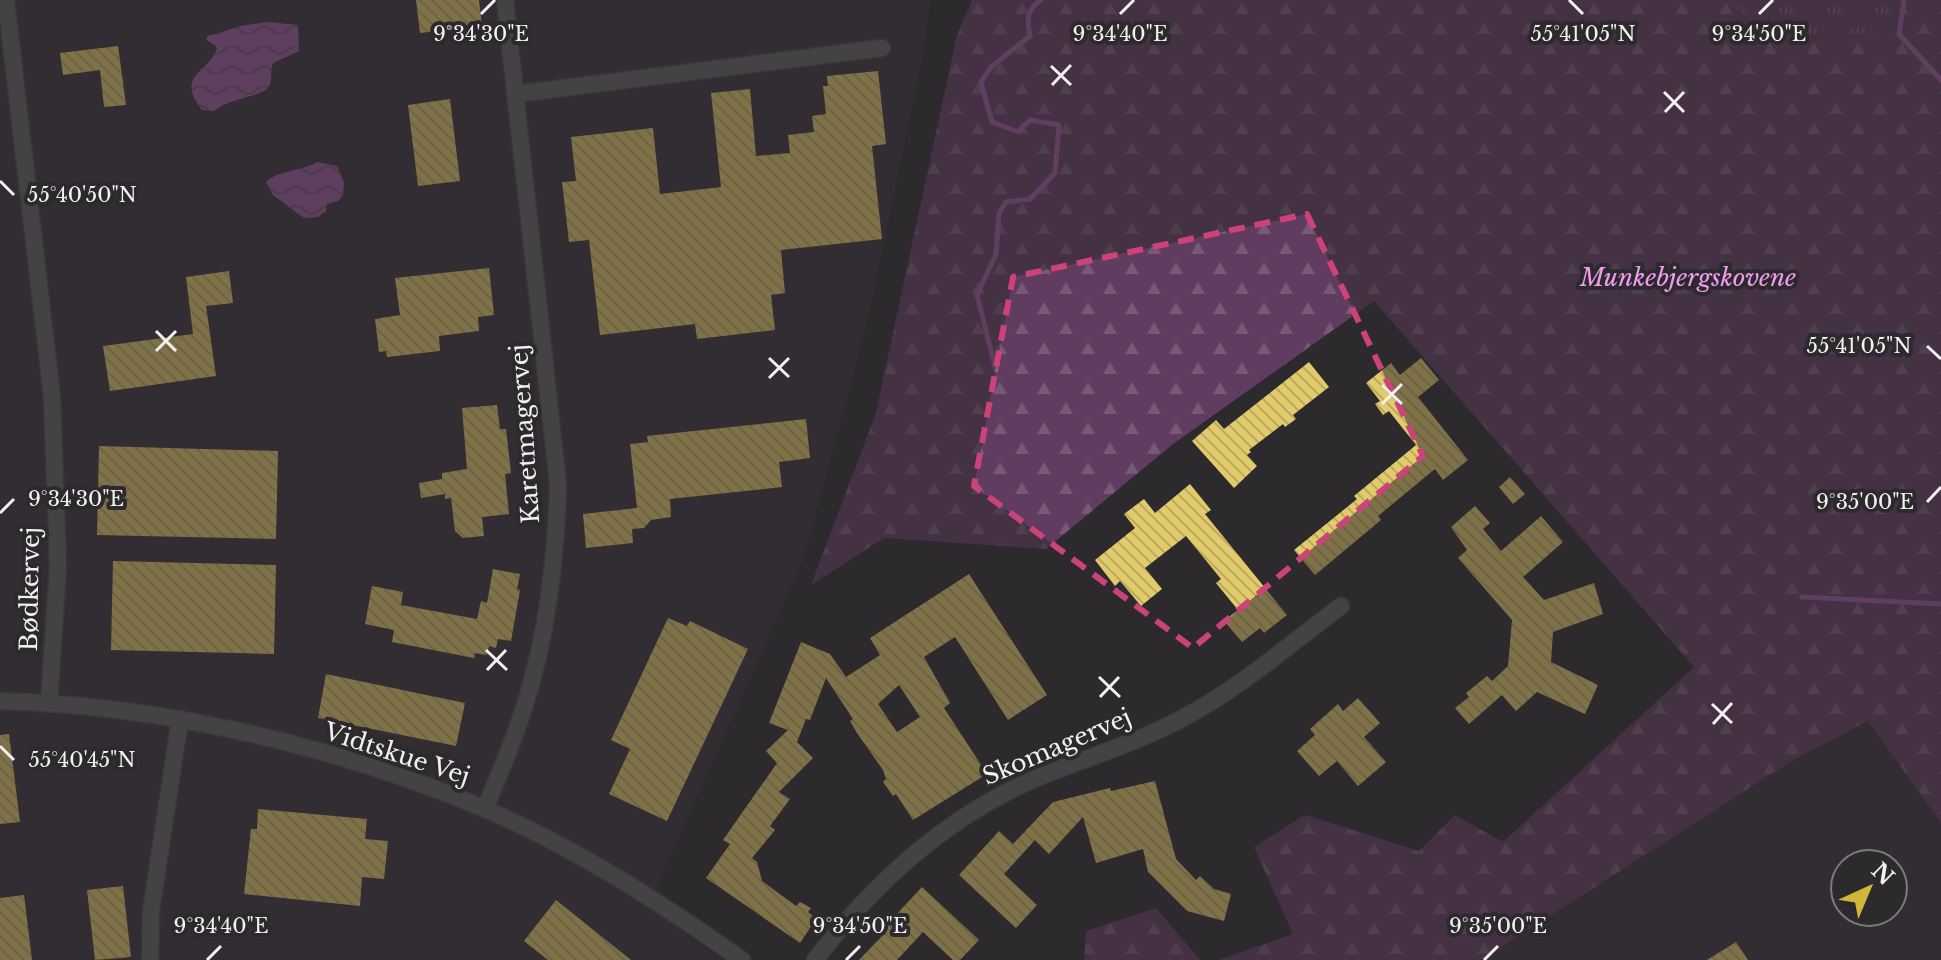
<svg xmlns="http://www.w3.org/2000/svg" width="1941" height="960" font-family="'Libre Baskerville',serif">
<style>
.built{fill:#393138;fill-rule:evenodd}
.grass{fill:url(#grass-tufts)}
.forest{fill:url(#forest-firs)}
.water{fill:url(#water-waves)}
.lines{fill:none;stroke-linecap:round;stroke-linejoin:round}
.stream{stroke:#9a5a9b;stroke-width:5}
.building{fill:url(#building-back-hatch);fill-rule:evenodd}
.street-casing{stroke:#4a474a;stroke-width:19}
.street{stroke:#636063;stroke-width:16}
.marked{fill:none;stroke:#cc4379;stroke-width:6;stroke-dasharray:16 10;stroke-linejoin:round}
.ticks{fill:none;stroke:#f2f0f2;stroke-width:3}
.labels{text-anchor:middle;stroke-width:8;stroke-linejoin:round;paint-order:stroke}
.park-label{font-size:24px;font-style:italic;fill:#f09af0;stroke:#2d2a2d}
.street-label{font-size:24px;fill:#f2f0f2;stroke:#2d2a2d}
.ticks-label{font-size:20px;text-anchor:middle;fill:#f2f0f2;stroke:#2d2a2d;stroke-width:8;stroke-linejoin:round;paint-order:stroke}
</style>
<defs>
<pattern id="grass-tufts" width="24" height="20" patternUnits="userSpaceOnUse" patternTransform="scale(2)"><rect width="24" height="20" fill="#603c60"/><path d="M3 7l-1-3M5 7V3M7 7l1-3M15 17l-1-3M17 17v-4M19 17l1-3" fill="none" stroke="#775877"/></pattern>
<pattern id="forest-firs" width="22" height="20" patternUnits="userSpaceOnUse" patternTransform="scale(2)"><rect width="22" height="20" fill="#603c60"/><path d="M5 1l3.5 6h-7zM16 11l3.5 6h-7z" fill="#775877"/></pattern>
<pattern id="water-waves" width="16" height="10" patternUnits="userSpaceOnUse" patternTransform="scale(2)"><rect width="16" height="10" fill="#9a5a9b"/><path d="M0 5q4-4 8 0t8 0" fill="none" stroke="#725172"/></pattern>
<pattern id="building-back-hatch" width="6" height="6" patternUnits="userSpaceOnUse" patternTransform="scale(2)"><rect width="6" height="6" fill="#e2cb6a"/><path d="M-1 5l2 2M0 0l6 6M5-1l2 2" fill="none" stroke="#bcaa62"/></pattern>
</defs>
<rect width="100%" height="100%" fill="#2d2a2d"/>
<g class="built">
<path d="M0,0H930L924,50L866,327L804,558L648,906L722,960H0Z"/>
<path d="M1868,721L1941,823V960H1481L1795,759ZM1845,864H1893V912H1845Z"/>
</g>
<path class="grass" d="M1726,0H1904L1899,34L1775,41Z"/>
<g class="forest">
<path d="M972,0H1726L1776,41L1898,34L1904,0H1941V823L1868,721L1795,759L1481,960H1219L1293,934L1254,847L1305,815L1419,851L1455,815L1503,842L1694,667L1374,301L1173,444L1046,549L884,538L811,585L876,413L957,35Z"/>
<path d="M1156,908L1200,960H1084L1086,931Z"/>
</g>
<g class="water">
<path d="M268,22L298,25L299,51L273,63C270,70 273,82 268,88C261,96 227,99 214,111L202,110C175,75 207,74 217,49L215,45L206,40L208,36L241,26Z"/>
<path d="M317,162L337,166L344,182L343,195L338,201L327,204L326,211L318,217L304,218L273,195L266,182C280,169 301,172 317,162Z"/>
</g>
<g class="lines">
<g class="stream">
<path d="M1904,0L1899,34L1941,80"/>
<path d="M996,370L977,295L996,254L999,213L1006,202L1030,199L1055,173L1059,125L1030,120L1018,132L992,122L981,82L991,67L1030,36C1027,20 1026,10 1041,0"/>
<path d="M1802,597L1941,604"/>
</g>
</g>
<g class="building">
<path d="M416,0H479L482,26L420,33Z"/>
<path d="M118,46L126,105L104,107L100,70L63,75L60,53Z"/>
<path d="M878,71L886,144L872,146L882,239L781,250L785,293L771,295L775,330L697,339L695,324L600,335L589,240L569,242L562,182L576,181L571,137L653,128L660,194L721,187L711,93L750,89L756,156L790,153L788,135L814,132L812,116L826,114L823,86H828L827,76Z"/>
<path d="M450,99L460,181L418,186L408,105Z"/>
<path d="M489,268L494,315L478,317L479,331L439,336L440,351L387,357L386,351L379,352L375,319L400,315L395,278Z"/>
<path d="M229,271L233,303L206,306L216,376L110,391L103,346L193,334L186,277Z"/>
<path d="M1421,358L1439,380L1418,397L1468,460L1443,480L1435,469L1378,516L1381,520L1315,575L1294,550L1357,499L1354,496L1416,445L1389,411L1383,415L1375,404L1380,401L1366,383L1391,363L1400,375Z"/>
<path d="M1309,362L1329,387L1293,415L1296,419L1285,427L1283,424L1249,450L1251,452L1247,455L1257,466L1234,488L1192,441L1216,420L1224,429Z"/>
<path d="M497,405L500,429H506L511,473L505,474L509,514L482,517L484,536L463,538L455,531L451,498L445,499V494L421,498L419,483L442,479V473L467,469L462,408Z"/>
<path d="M806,419L810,458L779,462L782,487L670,499L671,517L651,520L644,528L632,529L633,543L586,548L583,514L637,508L630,444L648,442L647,436Z"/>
<path d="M99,446L278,451L276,539L97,535Z"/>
<path d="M1510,477L1525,494L1513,504L1499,487Z"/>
<path d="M1190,484L1211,510L1205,514L1287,615L1264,633L1260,628L1242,642L1224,621L1238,610L1216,583L1221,579L1186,536L1145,568L1162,589L1141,606L1120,581L1115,586L1095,560L1135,528L1124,514L1144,499L1155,513Z"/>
<path d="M1475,506L1490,523L1483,529L1501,551L1541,516L1563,542L1523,577L1544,600L1594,583L1603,614L1553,632L1551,662L1598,685L1585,714L1537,692L1516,711L1502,695L1469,724L1455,708L1469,697L1466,693L1487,676L1492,681L1508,666L1512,620L1458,558L1467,550L1451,527Z"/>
<path d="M113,561L276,565L274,654L111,650Z"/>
<path d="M493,569L520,574L517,589L520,590L511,641L498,639L496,648L489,646L487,655L475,653L474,658L392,642L394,630L365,624L372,586L403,592L401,605L477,619L481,601L487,603Z"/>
<path d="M969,574L1047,695L1008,720L955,637L924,657L950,703L944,708L987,774L913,820L896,794L893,796L883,782L886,779L883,770L857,733L850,721L853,719L826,678L810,720L806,719L797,742L813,758L779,792L790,799L770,826L775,830L752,858L757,862L762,881L796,906L800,902L811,908L808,912L816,919L800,943L706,878L730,844L723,840L777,763L766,751L788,730L769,723L801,642L830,654L846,677L880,655L870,638ZM899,685L920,717L897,732L878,704Z"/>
<path d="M668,618L687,626L690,621L748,649L667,821L609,794L630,749L611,740Z"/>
<path d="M326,674L465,703L456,746L318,718Z"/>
<path d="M1358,698L1380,723L1364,737L1386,762L1358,786L1337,761L1319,776L1297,751L1315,735L1310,729L1338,704L1343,711Z"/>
<path d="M9,734L20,822L0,824V735Z"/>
<path d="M1155,781L1176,859L1196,880L1200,876L1214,889L1231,894L1224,921L1187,911L1148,872L1143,849L1096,863L1083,817L1049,854L1035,840L1004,874L1037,905L1016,928L959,875L999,831L1013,844L1053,802L1110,788L1111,791Z"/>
<path d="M258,809L367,819L365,839L388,841L384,879L362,877L360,906L244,894L251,829H257Z"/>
<path d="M123,886L131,957L95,960L87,890Z"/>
<path d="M922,887L979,940L960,960H953L923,932L897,960H859L882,936L879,933Z"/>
<path d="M24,895L32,960H0V898Z"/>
<path d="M556,900L631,960H548L524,941Z"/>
<path d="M1736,942L1748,960H1707Z"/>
</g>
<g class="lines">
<defs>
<g id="street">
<path d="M6,0L52,397L58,567L49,702"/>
<path d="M515,94L882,48"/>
<path d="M0,701C160,705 337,746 485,809C576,848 661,903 742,960"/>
<path d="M485,809C495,784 506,759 515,734C545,654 556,569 558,484L505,0"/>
<path d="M150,960L151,911L180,719"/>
<path d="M815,960C873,884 944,819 1032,780C1082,759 1135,744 1183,718C1240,688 1290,644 1341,606"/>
</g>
</defs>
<use href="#street" class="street-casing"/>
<use href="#street" class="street"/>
</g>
<path d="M0 0H1941V960H0ZM1307,214L1423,456L1193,648L974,486L1013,277Z" fill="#2d2a2d" fill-opacity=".55" fill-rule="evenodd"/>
<path class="marked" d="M1307,214L1423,456L1193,648L974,486L1013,277Z"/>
<path class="ticks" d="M1569,0L1583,14M481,14L495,0M1120,14L1134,0M1759,14L1773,0M1051,66L1071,85M1052,85L1071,65M1664,92L1684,112M1665,112L1684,92M0,181L14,195M156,331L176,351M1927,346L1941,359M156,351L176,331M769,358L789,377M769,378L789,358M1382,385L1402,404M1382,404L1402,384M1927,502L1941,487M0,513L14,499M486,650L507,670M487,670L506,650M1099,677L1120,697M1100,697L1119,677M1712,704L1732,723M1713,724L1732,703M0,746L14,760M207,960L221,946M846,960L860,946M1484,960L1498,946"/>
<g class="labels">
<g class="park-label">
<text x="1688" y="286">Munkebjergskovene</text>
</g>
<g class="street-label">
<text transform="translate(525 434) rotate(-94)" y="8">Karetmagervej</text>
<text transform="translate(30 589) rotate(-89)" y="8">Bødkervej</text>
<text transform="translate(1057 747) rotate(-23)" y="8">Skomagervej</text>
<text transform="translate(397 754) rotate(18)" y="8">Vidtskue Vej</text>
</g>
</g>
<g class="ticks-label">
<text x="1583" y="41">55°41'05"N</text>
<text x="481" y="41">9°34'30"E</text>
<text x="1120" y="41">9°34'40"E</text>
<text x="1759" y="41">9°34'50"E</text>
<text x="82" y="202">55°40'50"N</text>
<text x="1859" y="353">55°41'05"N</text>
<text x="76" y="506">9°34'30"E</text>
<text x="1865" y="509">9°35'00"E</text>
<text x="82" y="767">55°40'45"N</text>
<text x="221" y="933">9°34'40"E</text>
<text x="860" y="933">9°34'50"E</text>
<text x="1498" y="933">9°35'00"E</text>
</g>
<g transform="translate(1869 888) rotate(44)"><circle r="38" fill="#2d2a2d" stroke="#7c797c" stroke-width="2"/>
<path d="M0-6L14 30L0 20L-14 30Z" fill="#d2b736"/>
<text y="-12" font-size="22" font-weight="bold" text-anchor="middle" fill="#f2f0f2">N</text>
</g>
</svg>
